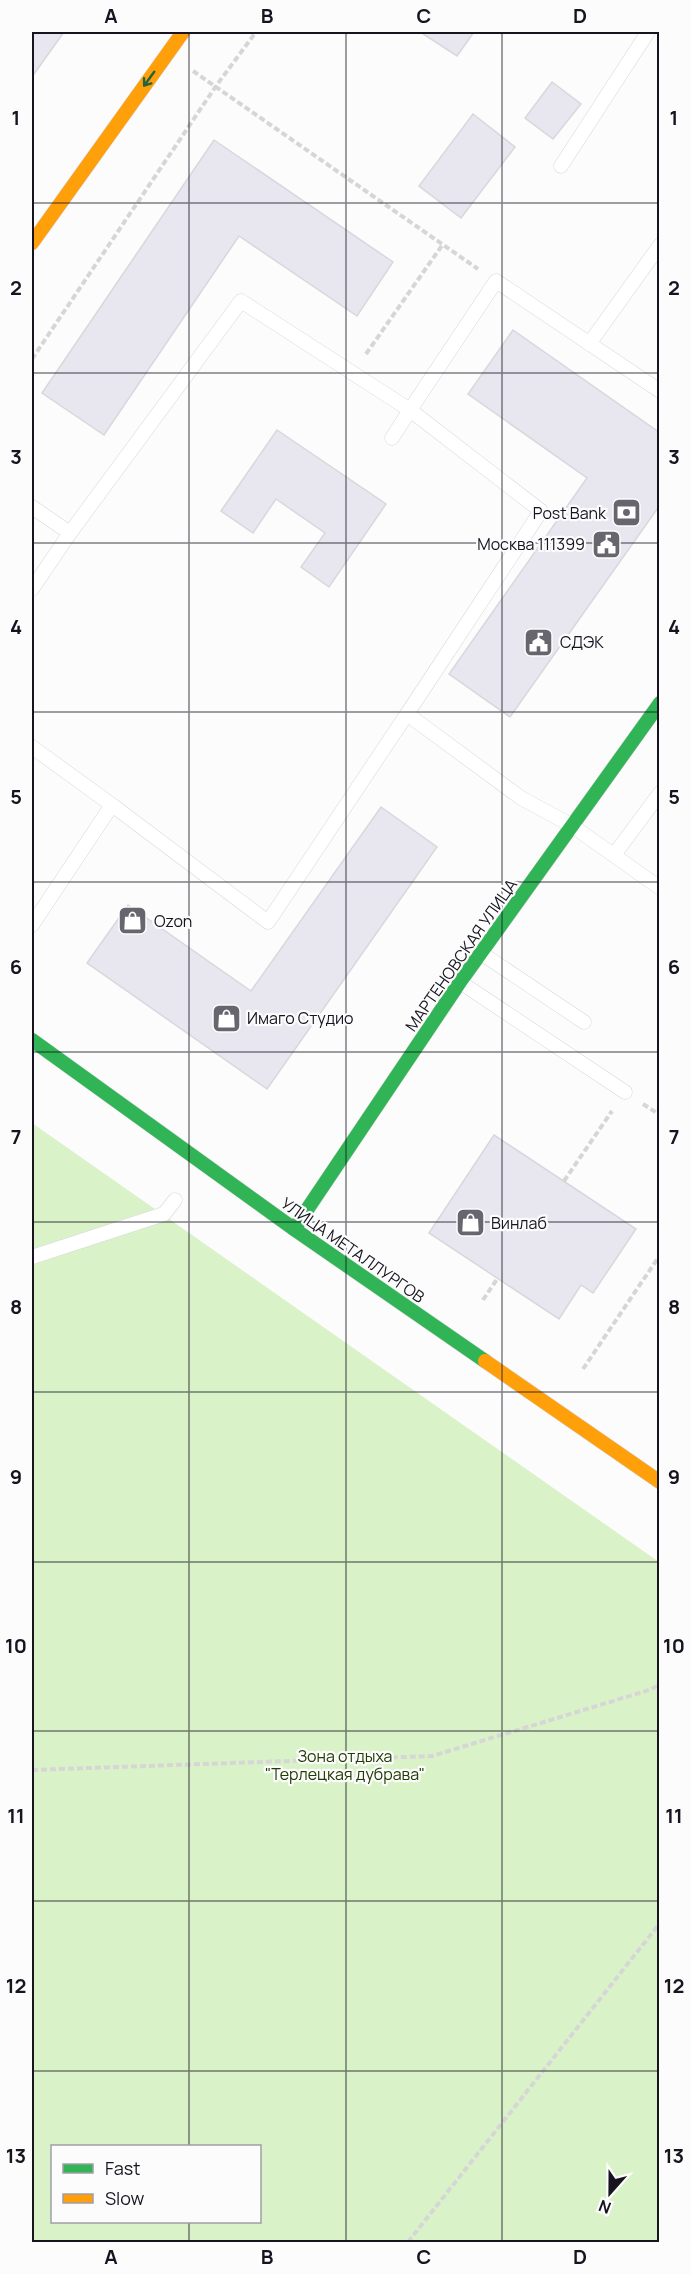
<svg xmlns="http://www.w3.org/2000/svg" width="691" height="2274" font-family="Manrope,sans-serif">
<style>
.green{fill:#d9f2c8;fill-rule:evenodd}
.building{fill:#e8e6ef;stroke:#d8d7dd;stroke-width:1.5}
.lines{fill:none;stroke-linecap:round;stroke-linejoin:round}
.lane-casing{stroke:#d8d7dd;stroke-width:15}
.fast-casing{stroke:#d8d7dd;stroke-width:15}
.slow-casing{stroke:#d8d7dd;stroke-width:15}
.path{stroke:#d6d6d7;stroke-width:4;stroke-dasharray:6 3;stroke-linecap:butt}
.lane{stroke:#fff;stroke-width:14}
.fast{stroke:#30b455;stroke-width:14}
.slow{stroke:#ff9f0a;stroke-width:14}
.oneway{stroke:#24643a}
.grid{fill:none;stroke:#171420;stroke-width:1.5;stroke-opacity:0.55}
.labels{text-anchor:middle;stroke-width:4.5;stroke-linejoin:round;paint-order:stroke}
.poi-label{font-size:16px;fill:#171420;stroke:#fcfcfc;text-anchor:start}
.street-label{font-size:16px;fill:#171420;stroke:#fcfcfc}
.park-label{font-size:16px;fill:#203d04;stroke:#fcfcfc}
.neatline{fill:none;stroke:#171420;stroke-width:2}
.grid-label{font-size:20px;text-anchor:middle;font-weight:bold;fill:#171420}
</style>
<rect width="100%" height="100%" fill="#fcfcfc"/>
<path class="green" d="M32,1123L659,1562V2242H32ZM52,2146H260V2222H52Z"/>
<g class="building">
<path d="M32,32H64L32,77Z"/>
<path d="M420,32H474L457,56Z"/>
<path d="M552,82L581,104L553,139L525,118Z"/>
<path d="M473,114L515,147L461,218L419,186Z"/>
<path d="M214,140L393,262L357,316L239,236L104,435L42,393Z"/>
<path d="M513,330L660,433V505L510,717L449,674L587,478L468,394Z"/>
<path d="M277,430L386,504L329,587L301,567L325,533L276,499L253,533L221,511Z"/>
<path d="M381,807L437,847L267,1089L87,963L128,905L251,991Z"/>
<path d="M494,1135L636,1229L593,1293L581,1285L559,1319L429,1233Z"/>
</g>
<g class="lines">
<defs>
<g id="lane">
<path d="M561,166L648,32"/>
<path d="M589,344L660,245"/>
<path d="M392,438L410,410L541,511L407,714L521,798L571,825L660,888"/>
<path d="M32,507L70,533L32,589"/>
<path d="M70,533L241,301L410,410L496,281L660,391"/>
<path d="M32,747L112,805"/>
<path d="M614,855L660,793"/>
<path d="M32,925L112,805L268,922L407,714"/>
<path d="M481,953L584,1022"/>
<path d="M460,982L625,1092"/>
<path d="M32,1257L164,1214L175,1200"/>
</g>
<g id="fast">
<path d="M32,1040L294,1229L485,1361"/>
<path d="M294,1229L460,982L660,703"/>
</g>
<g id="slow">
<path d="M32,243L183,32"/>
<path d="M485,1361L660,1482"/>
</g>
</defs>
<use href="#lane" class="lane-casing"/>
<use href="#fast" class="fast-casing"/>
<use href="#slow" class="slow-casing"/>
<g class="path">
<path d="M193,71L478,269"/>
<path d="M366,354L443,244"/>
<path d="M32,359L216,86L256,32"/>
<path d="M643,1104L660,1115"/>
<path d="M564,1181L612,1111"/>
<path d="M483,1300L497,1279"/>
<path d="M583,1369L660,1255"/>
<path d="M32,1770L432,1756L646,1691L660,1685"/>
<path d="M408,2242L660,1923"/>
</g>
<use href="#lane" class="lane"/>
<use href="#fast" class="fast"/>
<use href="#slow" class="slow"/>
</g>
<defs><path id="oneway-shaft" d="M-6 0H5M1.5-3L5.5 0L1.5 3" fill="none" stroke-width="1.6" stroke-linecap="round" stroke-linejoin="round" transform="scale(1.5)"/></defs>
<use class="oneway" href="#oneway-shaft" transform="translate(149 79) rotate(126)"/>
<path class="grid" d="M189,32V2146M346,32V2242M502,32V2242M32,203H660M32,373H660M32,543H660M32,712H660M32,882H660M32,1052H660M32,1222H660M32,1392H660M32,1562H660M32,1731H660M32,1901H660M32,2071H660M189,2222V2242"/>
<defs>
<symbol id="bank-square" viewBox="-11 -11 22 22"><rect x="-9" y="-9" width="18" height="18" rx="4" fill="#67656d" stroke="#fcfcfc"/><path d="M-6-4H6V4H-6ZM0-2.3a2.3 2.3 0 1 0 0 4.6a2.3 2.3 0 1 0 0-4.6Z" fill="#fff"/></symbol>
<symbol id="civic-square" viewBox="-11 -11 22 22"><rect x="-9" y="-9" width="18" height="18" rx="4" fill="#67656d" stroke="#fcfcfc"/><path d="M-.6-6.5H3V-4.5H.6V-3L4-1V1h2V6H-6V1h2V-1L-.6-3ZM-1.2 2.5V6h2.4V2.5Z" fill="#fff"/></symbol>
<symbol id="shop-square" viewBox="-11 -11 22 22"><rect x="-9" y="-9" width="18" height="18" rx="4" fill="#67656d" stroke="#fcfcfc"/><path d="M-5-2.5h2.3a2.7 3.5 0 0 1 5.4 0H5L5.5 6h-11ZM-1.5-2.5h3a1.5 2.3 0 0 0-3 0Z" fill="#fff"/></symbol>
</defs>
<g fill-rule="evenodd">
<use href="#bank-square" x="610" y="496" width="33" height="33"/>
<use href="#civic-square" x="590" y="528" width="33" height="33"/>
<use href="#civic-square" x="522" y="626" width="33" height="33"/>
<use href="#shop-square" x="116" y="904" width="33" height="33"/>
<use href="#shop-square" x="210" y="1002" width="33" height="33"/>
<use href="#shop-square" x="454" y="1206" width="33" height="33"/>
</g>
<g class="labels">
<g class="poi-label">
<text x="606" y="519" text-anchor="end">Post Bank</text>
<text x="585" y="550" text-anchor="end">Москва 111399</text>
<text x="560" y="648">СДЭК</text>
<text x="154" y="927">Ozon</text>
<text x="247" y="1024">Имаго Студио</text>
<text x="491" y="1229">Винлаб</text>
</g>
<g class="street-label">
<text transform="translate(461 955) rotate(-55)" y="6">МАРТЕНОВСКАЯ УЛИЦА</text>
<text transform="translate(353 1250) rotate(35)" y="6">УЛИЦА МЕТАЛЛУРГОВ</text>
</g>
<g class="park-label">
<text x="345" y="1762">Зона отдыха<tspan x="345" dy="18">"Терлецкая дубрава"</tspan></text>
</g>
</g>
<rect width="691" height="2274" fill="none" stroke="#fcfcfc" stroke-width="66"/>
<rect x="51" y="2145" width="210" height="78" fill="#fcfcfc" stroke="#a09fa4" stroke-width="1.5"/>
<rect x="63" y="2164" width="30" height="9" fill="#30b455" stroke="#a09fa4" stroke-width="1.5"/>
<text x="105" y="2175" font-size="18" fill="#171420">Fast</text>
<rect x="63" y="2194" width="30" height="9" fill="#ff9f0a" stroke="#a09fa4" stroke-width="1.5"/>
<text x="105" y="2205" font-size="18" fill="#171420">Slow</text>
<g transform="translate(610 2193) rotate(201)" stroke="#fcfcfc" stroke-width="4.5" paint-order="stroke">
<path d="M0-4.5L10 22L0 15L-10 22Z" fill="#171420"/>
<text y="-9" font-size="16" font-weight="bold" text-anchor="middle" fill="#171420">N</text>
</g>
<rect x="33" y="33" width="625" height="2208" class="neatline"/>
<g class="grid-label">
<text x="111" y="23">A</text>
<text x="267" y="23">B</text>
<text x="424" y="23">C</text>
<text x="580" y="23">D</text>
<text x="16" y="125">1</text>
<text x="674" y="125">1</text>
<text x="16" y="295">2</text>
<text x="674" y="295">2</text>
<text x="16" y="464">3</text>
<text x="674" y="464">3</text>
<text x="16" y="634">4</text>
<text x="674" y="634">4</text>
<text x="16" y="804">5</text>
<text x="674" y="804">5</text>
<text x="16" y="974">6</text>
<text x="674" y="974">6</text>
<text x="16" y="1144">7</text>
<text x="674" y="1144">7</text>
<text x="16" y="1314">8</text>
<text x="674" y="1314">8</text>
<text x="16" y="1484">9</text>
<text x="674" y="1484">9</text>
<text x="16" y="1653">10</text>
<text x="674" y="1653">10</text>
<text x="16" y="1823">11</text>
<text x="674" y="1823">11</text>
<text x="16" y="1993">12</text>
<text x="674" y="1993">12</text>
<text x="16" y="2163">13</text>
<text x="674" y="2163">13</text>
<text x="111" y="2264">A</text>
<text x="267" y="2264">B</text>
<text x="424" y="2264">C</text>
<text x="580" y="2264">D</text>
</g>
</svg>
